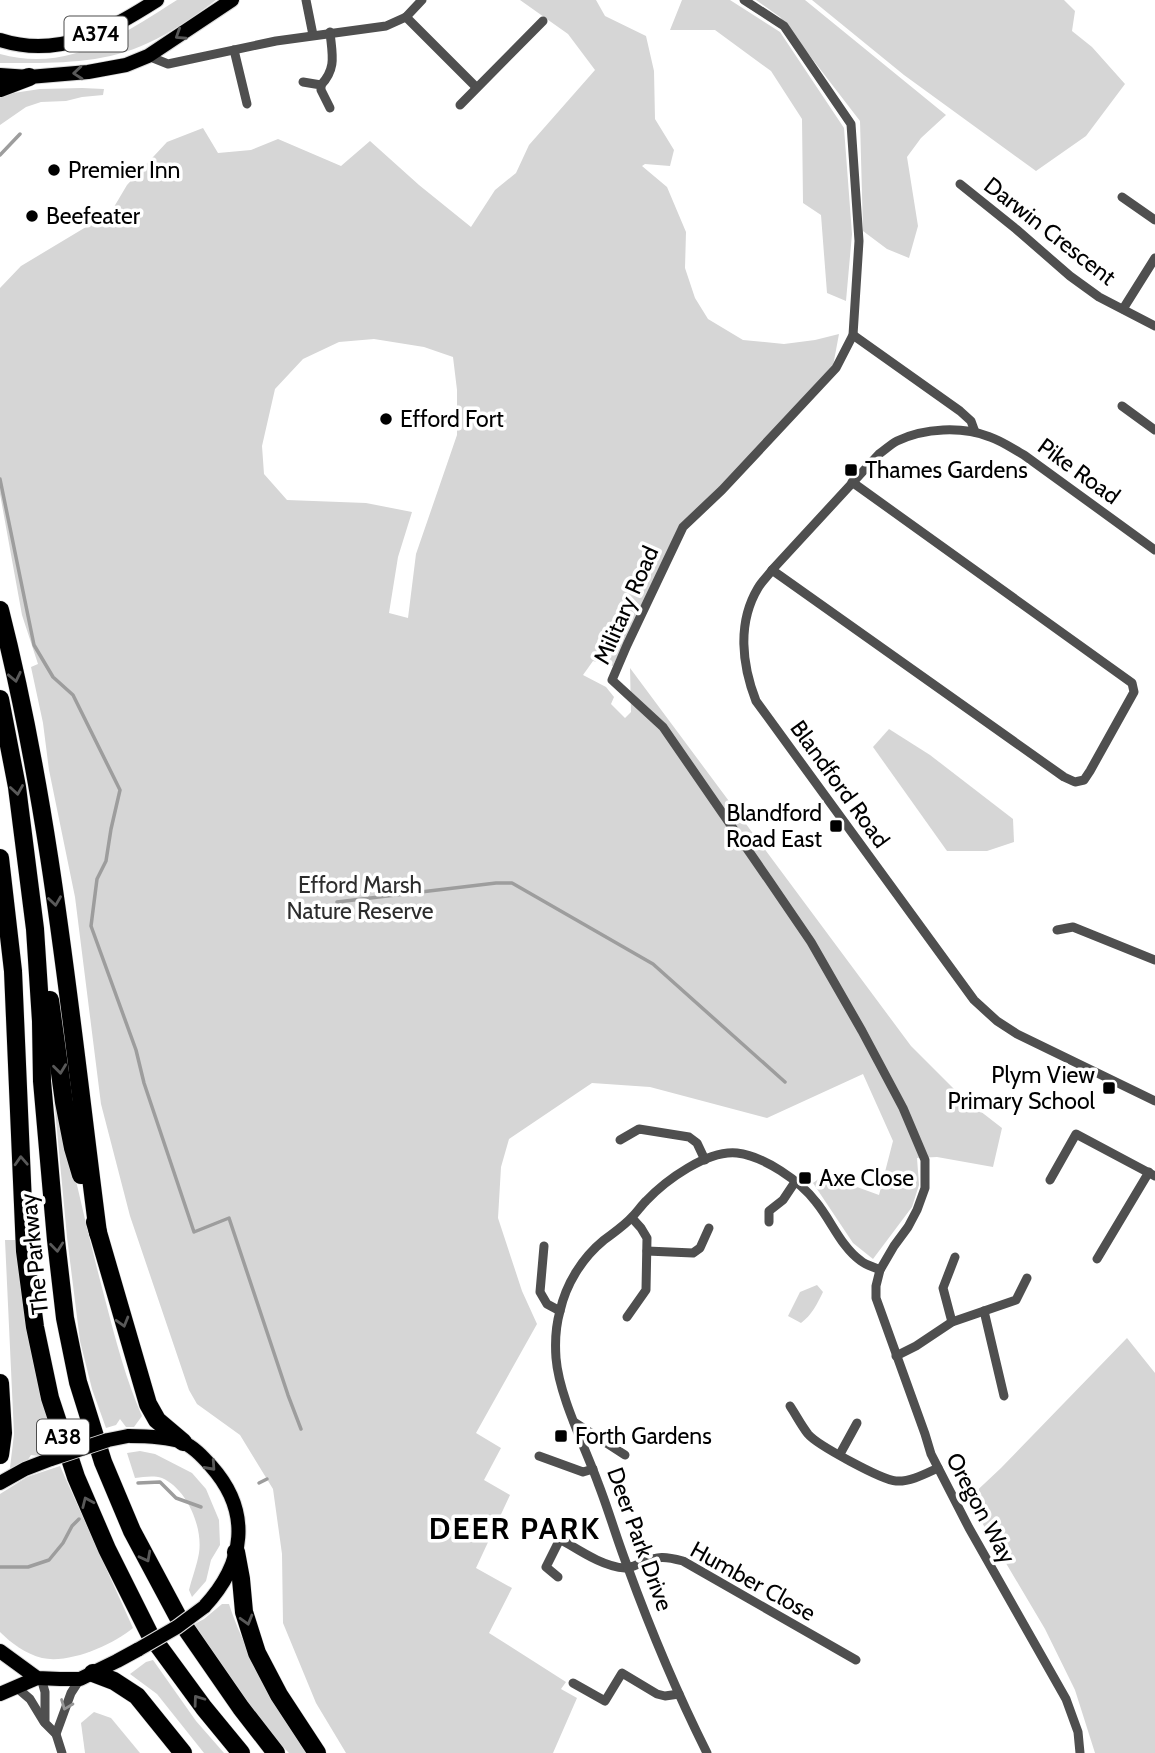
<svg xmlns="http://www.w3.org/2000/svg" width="1155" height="1753" font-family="Cabin,sans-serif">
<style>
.green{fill:#d6d6d6;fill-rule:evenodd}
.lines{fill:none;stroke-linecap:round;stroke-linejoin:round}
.stream{stroke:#9d9d9d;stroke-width:3.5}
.primary-casing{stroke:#dbdbdb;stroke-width:16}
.highway-casing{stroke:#dbdbdb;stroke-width:19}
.street{stroke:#4f4f4f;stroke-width:9}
.primary{stroke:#000;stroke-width:14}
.highway{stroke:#000;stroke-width:18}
.primary-bridge-casing{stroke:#dbdbdb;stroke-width:16;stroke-linecap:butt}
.primary-bridge{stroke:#000;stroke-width:14}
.oneway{stroke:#595959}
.oneway2{stroke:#959595}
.poi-dot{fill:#000;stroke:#fff;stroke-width:2.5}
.labels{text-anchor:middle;stroke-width:7;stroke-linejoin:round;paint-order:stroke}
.shield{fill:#fff;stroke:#4c4c4c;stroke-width:2}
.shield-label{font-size:21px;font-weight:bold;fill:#000}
.poi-label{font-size:23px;fill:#000;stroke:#fff;text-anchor:start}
.street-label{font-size:23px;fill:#000;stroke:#fff}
.park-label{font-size:23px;fill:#2d2d2d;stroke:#fff}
.district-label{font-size:30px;font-weight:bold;letter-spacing:2px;fill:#000;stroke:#fff}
</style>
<rect width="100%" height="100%" fill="#fff"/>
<g class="green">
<path d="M177,0H216C195,16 172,32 148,43C102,65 50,63 0,63V54C68,73 122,35 177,0Z"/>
<path d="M520,0H596L605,16L646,36L654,71L655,119L674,150L670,166L645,164L642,166L667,187L686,232L685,268L695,298L708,319L743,340L784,344L815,340L839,334L833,366L722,485L680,524L613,666L593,661L583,675L606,687L614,697L611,704L625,718L631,712L630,668L911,1046L962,1097L1002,1128L993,1167L937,1157L917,1158L919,1185L912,1207L873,1259L853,1243L813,1183L824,1175L879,1195L893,1141L863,1074L767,1118L650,1087L592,1083L509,1139L501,1167L498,1218L522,1291L537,1324L476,1433L501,1448L484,1480L510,1495L476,1568L512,1588L489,1633L566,1682L561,1689L577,1698L553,1753H346L316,1703L283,1623L282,1554L273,1489L240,1435L197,1404L189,1390L130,1216L101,1104L75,897L49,770L43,723L31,667L38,664L22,615L0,494V288L21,266L111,212L127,185L167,142L203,128L218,153L251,150L278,139L341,166L370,141L419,185L471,227L495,190L516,173L529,145L595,70L568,34ZM374,339L424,347L453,357L457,390V435L416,554L408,618L389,613L398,557L412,512L366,503L287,500L264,474L262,446L275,389L303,359L339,342Z"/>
<path d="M682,0H730L780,32L844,128L852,234L846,301L827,293L821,215L803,203L802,119L771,71L715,30H670Z"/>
<path d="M756,0H805L946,115L921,138L907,157L918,226L909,258L887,249L863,231L860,121L780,17Z"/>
<path d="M812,0H1064L1075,11L1072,31L1092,47L1125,84L1086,136L1036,171L904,75Z"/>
<path d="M82,88L104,89L103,95L82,97L66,101L41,102L26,107L0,125V95L40,89Z"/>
<path d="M889,729L930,755L1013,819L1014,842L987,851H947L873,747Z"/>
<path d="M59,1098C72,1167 88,1235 106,1303C116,1341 126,1380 142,1416L134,1427H126L120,1419L116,1425L106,1428L92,1389L80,1341L67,1237L54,1099Z"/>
<path d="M5,1240H23L62,1445L39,1456L31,1455L26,1463L10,1468L14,1434Z"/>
<path d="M817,1285L823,1292C817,1304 812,1315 801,1323L788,1316L800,1292Z"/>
<path d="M1127,1338L1155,1373V1753H1095L1075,1690L1045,1629L968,1499L1001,1468Z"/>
<path d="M140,1451L155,1454L192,1473L206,1489L219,1520L220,1545L211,1560L206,1581L192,1597L189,1590C192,1578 197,1565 199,1553C203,1527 187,1489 162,1478C153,1475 144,1477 135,1478L127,1453Z"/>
<path d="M60,1466L133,1628C113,1645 69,1664 42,1658C26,1654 11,1643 0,1632V1494L27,1477Z"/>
<path d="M222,1604H229C247,1660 280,1704 311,1753H289L271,1735L191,1626L204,1619Z"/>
<path d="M153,1660L196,1721L224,1753H204L157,1694L130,1674L146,1662Z"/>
<path d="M94,1712L111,1718L140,1753H85L81,1723Z"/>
</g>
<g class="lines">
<g class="stream">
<path d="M0,155L20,134"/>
<path d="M0,479L34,645L53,677L73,695L120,790L111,829L106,861L97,879L91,926L136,1050L144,1083L194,1232L229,1218L288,1395L301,1429"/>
<path d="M337,902L496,883H512L653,964L785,1082"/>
<path d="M138,1483L160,1482L176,1498L201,1507"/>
<path d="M259,1483L267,1479"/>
<path d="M0,1567H28L49,1560L63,1543L72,1526L79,1519"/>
</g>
<defs>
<g id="primary">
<path d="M0,40C59,59 108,31 157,0"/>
<path d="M0,75L29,77L88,72L126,65L148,56L232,0"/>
<path d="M128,1436C143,1436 168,1437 182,1442C193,1446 203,1457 211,1466C252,1512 245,1563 204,1607"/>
<path d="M0,1483L25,1469L51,1459"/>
<path d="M0,1651L37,1678L60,1679H80L117,1661L139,1649"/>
<path d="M0,1694L37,1678"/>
</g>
<g id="highway">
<path d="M0,88L29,77"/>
<path d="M0,610C52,814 71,1025 98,1233"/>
<path d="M0,699L17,787L35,929L41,1021L42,1081L56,1240L65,1318L78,1382L103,1462L132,1531L178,1617L241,1708L276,1753"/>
<path d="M0,858L13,971L25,1251L35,1327L50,1398L76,1477L107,1549L149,1633L204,1708L241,1753"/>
<path d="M50,1000L64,1102L73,1148L81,1175"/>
<path d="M95,1222L148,1404L157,1420L183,1442"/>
<path d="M0,1383L3,1433L0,1455"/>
<path d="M236,1552L241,1579L244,1612L257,1653L279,1695L317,1753"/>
<path d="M93,1673L114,1681L137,1696L183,1753"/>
</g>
</defs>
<use href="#primary" class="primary-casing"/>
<use href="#highway" class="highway-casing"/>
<g class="street">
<path d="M306,0L313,35"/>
<path d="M744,0L784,26L851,124L859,241L853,335L836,368L722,490L683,527L627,645L612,680L663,727L768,879L811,942L862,1031L903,1108L925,1160V1188L917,1210L908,1227L894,1246L880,1270L876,1286V1298L925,1434L931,1454L969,1528L1066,1699L1078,1732L1080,1753"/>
<path d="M406,17L476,87"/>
<path d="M234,50L247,104"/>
<path d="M148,56L168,64L276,41L386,26L406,17L422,0"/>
<path d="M303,82L321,85V90L330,108"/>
<path d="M321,85C337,68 332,54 330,32"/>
<path d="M460,105L543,21"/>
<path d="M960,184L1016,229L1070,276L1099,297L1155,326"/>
<path d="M1122,197L1155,220"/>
<path d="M1123,309L1155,258"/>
<path d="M853,335L960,411L971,421L975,432"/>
<path d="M1122,406L1155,430"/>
<path d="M1155,550L1024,455C1013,449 1002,441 990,437C962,426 924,428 897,441C891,444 885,450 879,454L772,570C768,576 762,581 758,588C737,623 742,665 756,701L974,1000L997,1021L1017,1034L1155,1101"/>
<path d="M772,570L1064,777L1075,782L1084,780L1090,771L1134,692L1132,683L852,482"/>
<path d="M1057,930L1073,927L1155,960"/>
<path d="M620,1140L639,1129L689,1137L697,1143L705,1160"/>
<path d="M1050,1180L1076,1134L1155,1176"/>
<path d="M769,1222V1211L783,1200L795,1182"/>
<path d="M544,1246L540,1292L547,1304L560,1311"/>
<path d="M647,1251L693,1253L700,1248L709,1228"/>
<path d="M1097,1259L1149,1172"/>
<path d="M984,1311L1004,1396"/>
<path d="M627,1317L646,1290L647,1238L641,1228L632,1218"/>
<path d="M952,1322L943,1288L955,1257"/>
<path d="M896,1356L916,1346L952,1322L1016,1300L1027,1278"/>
<path d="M790,1406C796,1415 801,1425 808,1434C817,1445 882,1480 896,1481C910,1482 925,1474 938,1468"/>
<path d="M574,1422L625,1455"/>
<path d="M840,1454L857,1423"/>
<path d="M539,1456L583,1472L593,1469"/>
<path d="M558,1577L546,1567L560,1539C579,1550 603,1567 625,1568C631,1568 636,1565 641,1563C659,1556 664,1556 683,1561L856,1660"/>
<path d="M41,1678L45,1692V1723L56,1734L62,1753"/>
<path d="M573,1683L605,1701L622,1673L657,1694L665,1696L679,1694"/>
<path d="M16,1687L30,1699L44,1722"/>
<path d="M56,1734L71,1693L80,1679"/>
<path d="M707,1753C677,1693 651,1631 628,1568C617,1540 609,1511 598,1483C585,1447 559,1396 556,1358C555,1344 556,1325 560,1311C566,1284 582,1258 604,1240C613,1233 624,1226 632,1217C637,1212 641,1206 646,1201C666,1180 707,1150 737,1153C764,1156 800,1181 816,1202C831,1220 841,1247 861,1261C866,1265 874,1267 880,1270"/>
</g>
<use href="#primary" class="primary"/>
<use href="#highway" class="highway"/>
<defs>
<g id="primary-bridge">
<path d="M51,1459L108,1440L128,1436"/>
<path d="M139,1649L177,1627L204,1607"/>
</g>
</defs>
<use href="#primary-bridge" class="primary-bridge-casing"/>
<use href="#primary-bridge" class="primary-bridge"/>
</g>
<defs><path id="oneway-chevron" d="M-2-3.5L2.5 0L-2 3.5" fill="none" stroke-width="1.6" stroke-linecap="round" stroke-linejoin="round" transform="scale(1.75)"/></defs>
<g class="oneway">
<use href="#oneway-chevron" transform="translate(180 35) rotate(147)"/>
<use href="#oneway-chevron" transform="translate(78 73) rotate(175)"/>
<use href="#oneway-chevron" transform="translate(15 677) rotate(78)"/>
<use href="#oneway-chevron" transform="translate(17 790) rotate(81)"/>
<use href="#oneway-chevron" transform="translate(55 901) rotate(82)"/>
<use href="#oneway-chevron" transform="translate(60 1069) rotate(83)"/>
<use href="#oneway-chevron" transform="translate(21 1161) rotate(-93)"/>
<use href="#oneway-chevron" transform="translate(57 1247) rotate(84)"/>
<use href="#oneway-chevron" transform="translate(123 1322) rotate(74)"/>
<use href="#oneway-chevron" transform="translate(211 1466) rotate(48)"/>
<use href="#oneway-chevron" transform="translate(87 1502) rotate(-114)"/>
<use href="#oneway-chevron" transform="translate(146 1557) rotate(62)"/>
<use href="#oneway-chevron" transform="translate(247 1620) rotate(74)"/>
<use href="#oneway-chevron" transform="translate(198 1700) rotate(-126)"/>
</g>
<use class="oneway2" href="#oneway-chevron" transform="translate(66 1705) rotate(111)"/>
<g class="poi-dot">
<circle cx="54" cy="170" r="7"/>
<circle cx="32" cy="216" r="7"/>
<circle cx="386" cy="419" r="7"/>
<rect x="844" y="463" width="14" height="14" rx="3.5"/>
<rect x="829" y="819" width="14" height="14" rx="3.5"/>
<rect x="1102" y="1081" width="14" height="14" rx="3.5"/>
<rect x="798" y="1171" width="14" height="14" rx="3.5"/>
<rect x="554" y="1429" width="14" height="14" rx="3.5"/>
</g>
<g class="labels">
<g class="shield">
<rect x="64.5" y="16.5" width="63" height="35" rx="5"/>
<rect x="37" y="1419.5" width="52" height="35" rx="5"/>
</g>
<g class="shield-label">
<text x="96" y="41">A374</text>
<text x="63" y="1444">A38</text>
</g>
<g class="poi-label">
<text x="68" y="178">Premier Inn</text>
<text x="46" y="224">Beefeater</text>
<text x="400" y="427">Efford Fort</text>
<text x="865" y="478">Thames Gardens</text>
<text x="822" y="821" text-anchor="end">Blandford<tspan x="822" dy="26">Road East</tspan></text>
<text x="1095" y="1083" text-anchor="end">Plym View<tspan x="1095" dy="26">Primary School</tspan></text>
<text x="819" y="1186">Axe Close</text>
<text x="575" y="1444">Forth Gardens</text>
</g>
<g class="street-label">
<text transform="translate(1050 231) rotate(38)" y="8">Darwin Crescent</text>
<text transform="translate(1079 471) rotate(36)" y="8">Pike Road</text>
<text transform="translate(626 605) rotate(-66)" y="8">Military Road</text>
<text transform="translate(840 784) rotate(54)" y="8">Blandford Road</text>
<text transform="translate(34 1254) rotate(-96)" y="8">The Parkway</text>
<text transform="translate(981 1508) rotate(62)" y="8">Oregon Way</text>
<text transform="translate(640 1539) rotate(70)" y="8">Deer Park Drive</text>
<text transform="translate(753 1581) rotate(29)" y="8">Humber Close</text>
</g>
<g class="park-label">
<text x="360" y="893">Efford Marsh<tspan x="360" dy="26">Nature Reserve</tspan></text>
</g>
<g class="district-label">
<text x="515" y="1539">DEER PARK</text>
</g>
</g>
</svg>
